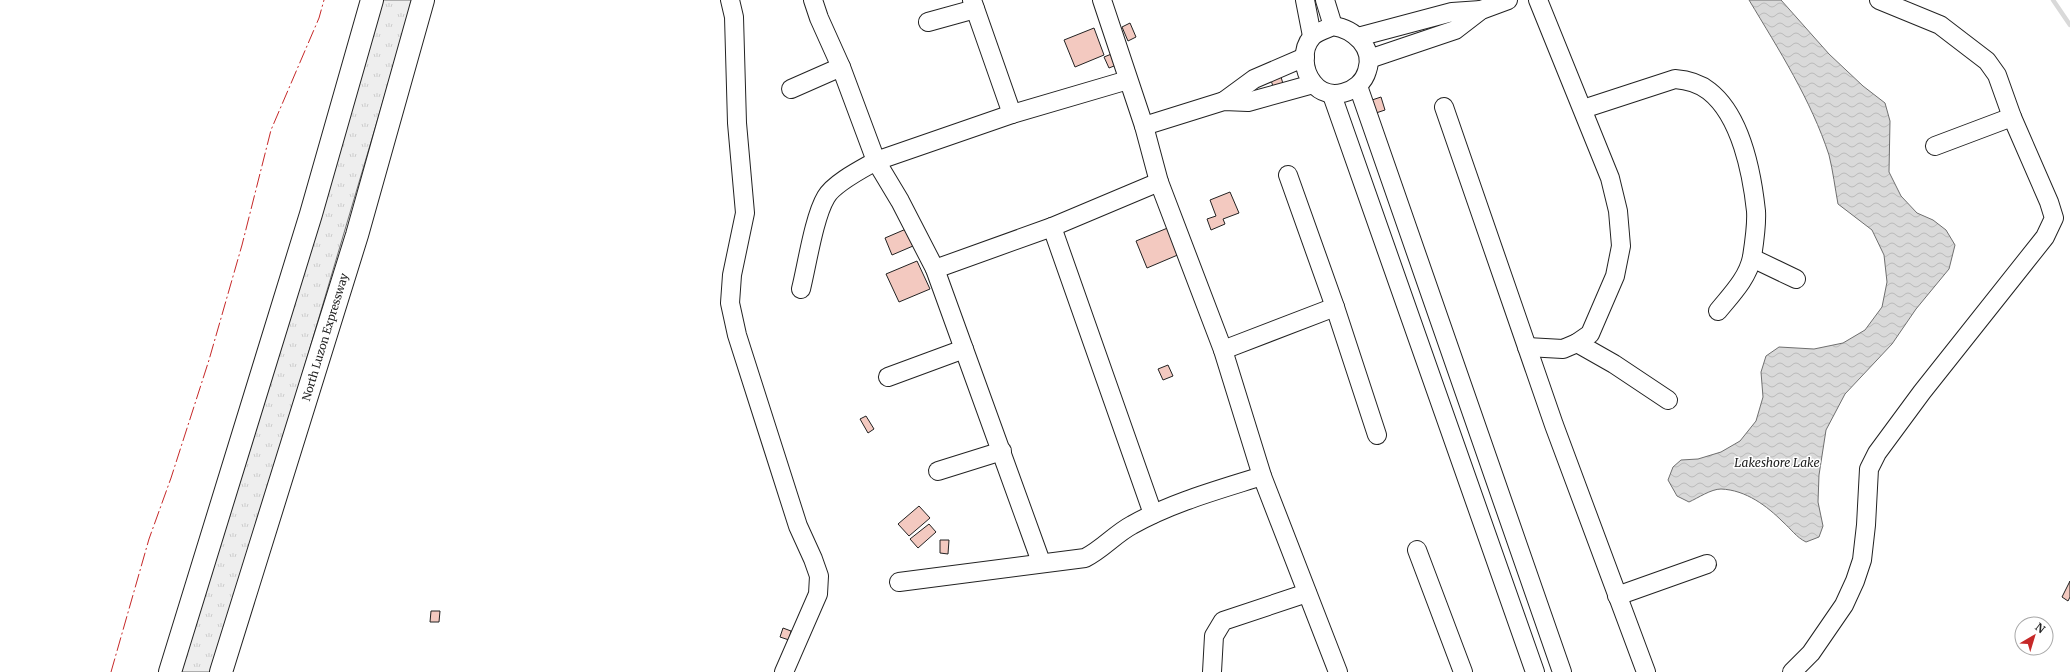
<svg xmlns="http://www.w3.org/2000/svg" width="2070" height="672" font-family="Merriweather,serif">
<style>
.grass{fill:url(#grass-tufts);stroke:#6f6f6f}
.water{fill:url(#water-waves);stroke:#6f6f6f}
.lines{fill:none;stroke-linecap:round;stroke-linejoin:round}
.stream{stroke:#d9d9d9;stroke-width:4.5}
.building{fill:#f3c9c0;stroke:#222}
.minor-casing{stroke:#222;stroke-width:20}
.highway-casing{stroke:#222;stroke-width:24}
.minor{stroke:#fff;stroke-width:18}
.highway{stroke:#fff;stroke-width:22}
.power{stroke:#c62828;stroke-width:1;stroke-dasharray:14 3 2 3;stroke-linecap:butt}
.labels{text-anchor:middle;stroke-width:3;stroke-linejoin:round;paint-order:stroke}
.street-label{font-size:11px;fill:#222;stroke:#fff}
.water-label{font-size:12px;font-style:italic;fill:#222;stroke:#fff}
</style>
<defs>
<pattern id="grass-tufts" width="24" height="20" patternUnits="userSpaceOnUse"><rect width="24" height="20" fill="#eee"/><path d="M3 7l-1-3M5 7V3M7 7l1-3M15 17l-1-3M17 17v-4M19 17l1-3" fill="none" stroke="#ccc"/></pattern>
<pattern id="water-waves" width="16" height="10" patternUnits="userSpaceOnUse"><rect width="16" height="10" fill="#d9d9d9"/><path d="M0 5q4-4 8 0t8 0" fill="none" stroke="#bababa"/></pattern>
</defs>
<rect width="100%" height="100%" fill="#fff"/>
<path class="grass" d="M380,0H413L214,672H181Z"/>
<path class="water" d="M1749,0H1781L1829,54L1863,86L1885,103L1890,121L1889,172L1901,196L1917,213L1933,220L1946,230L1955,245L1949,269L1916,309L1892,344L1845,394L1826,430L1819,475L1818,502L1823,526L1819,537L1806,542C1796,537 1791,529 1783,522C1767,506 1746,490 1721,489C1711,489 1698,498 1689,502L1677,496L1668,480L1673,467L1681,460L1698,459L1721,452L1740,441L1756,421L1763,397L1761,372L1766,356L1779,347L1814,349L1843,343L1865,330L1882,307L1887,282L1884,255L1872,230L1838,204C1835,188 1833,171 1829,155C1811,100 1779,50 1749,0Z"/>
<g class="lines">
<path class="stream" d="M2053,0L2070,25"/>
</g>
<g class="building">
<path d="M1130,23L1136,37L1128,41L1122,27Z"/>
<path d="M1094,28L1104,55L1075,67L1064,40Z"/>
<path d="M1114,53L1119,64L1109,68L1104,57Z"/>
<path d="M1281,77L1284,87L1274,90L1271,80Z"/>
<path d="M1381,97L1385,110L1376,113L1372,100Z"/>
<path d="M1230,192L1239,213L1223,219L1225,224L1211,230L1207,219L1216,216L1210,200Z"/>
<path d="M1170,227L1180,254L1147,268L1136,241Z"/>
<path d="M906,229L913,246L892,255L885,238Z"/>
<path d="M917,261L930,289L899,302L886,274Z"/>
<path d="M1168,365L1173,376L1163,380L1158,369Z"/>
<path d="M866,416L874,429L868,433L860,419Z"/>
<path d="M919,506L930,518L909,536L898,524Z"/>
<path d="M929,524L936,532L918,548L910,539Z"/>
<path d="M940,540H949L948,554L940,553Z"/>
<path d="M2070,581V597L2068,601L2062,597Z"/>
<path d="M431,611H440L439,622H430Z"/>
<path d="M783,628L791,631L789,640L780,637Z"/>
</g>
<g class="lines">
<defs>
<g id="minor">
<path d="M730,0L734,17L737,123L745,213L732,275L730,303L737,335L798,526L813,559L819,576L818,594L784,672"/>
<path d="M813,0L819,18L841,67L876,161L900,201L935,269L1041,562"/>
<path d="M972,0L1012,114"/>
<path d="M1102,0L1144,126L1159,182L1223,350L1262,476L1338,672"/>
<path d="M1305,0L1312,36"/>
<path d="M1325,0L1333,26"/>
<path d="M1538,0L1610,178L1618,211L1621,246L1615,276L1590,334L1577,343"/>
<path d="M928,22L975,9"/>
<path d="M1333,26C1354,29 1375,48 1367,71C1361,93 1328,103 1313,83C1303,71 1301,49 1312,37C1316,32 1327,29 1333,26Z"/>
<path d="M1358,37L1452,12L1481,10"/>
<path d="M1369,59L1455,30L1481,10L1508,0"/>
<path d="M1358,86L1562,672"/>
<path d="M791,89L841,67"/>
<path d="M1332,95L1535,672"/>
<path d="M1224,101L1254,79L1305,57"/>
<path d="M1444,107L1554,425L1646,672"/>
<path d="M1583,109L1675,79C1688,80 1699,83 1709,91C1741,116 1752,174 1756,211C1757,225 1754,244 1752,257C1748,278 1731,295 1718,311"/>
<path d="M1144,126L1224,101L1248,102L1313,84"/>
<path d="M1935,146L2012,117"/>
<path d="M1288,175L1335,307L1377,435"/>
<path d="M1052,227L1153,514"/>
<path d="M1752,258L1796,279"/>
<path d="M935,269L1052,227L1159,182"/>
<path d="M801,289C807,265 814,217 826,197C834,183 862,169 876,161L1012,114L1128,80"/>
<path d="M1527,347L1563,349L1577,343L1614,364L1668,400"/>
<path d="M1223,350L1335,307"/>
<path d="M888,377L964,349"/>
<path d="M938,471L1002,451"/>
<path d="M1417,550L1463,672"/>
<path d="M899,582L1085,558C1103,549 1115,534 1132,525C1173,502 1218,490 1262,476"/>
<path d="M1617,596L1707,564"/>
<path d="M1212,672L1214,636L1223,621L1307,593"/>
<path d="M1792,672L1811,653L1844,605L1855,581L1862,560L1866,525L1869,469L1877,453L1922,392L2045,237L2054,218L2049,202L2012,117L1997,75L1987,61L1940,25L1879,0"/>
</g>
<g id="highway">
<path d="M170,672L311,214L372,0"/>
<path d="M221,672L357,235L423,0"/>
</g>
</defs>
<use href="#minor" class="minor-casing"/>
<use href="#highway" class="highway-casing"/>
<use href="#minor" class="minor"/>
<use href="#highway" class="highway"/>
<path class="power" d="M111,672L149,539L171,478L209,360L242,245L271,130L319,18L324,0"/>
</g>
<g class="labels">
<g class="street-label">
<text transform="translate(325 337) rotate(-73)" y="4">North Luzon Expressway</text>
</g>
<g class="water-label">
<text x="1777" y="467">Lakeshore Lake</text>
</g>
</g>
<g transform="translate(2034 636) rotate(38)"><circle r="19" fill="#ffffff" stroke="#a7a7a7"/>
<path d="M0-3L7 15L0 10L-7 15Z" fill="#c62828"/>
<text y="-6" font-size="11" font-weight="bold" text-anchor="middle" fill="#222222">N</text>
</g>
</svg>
